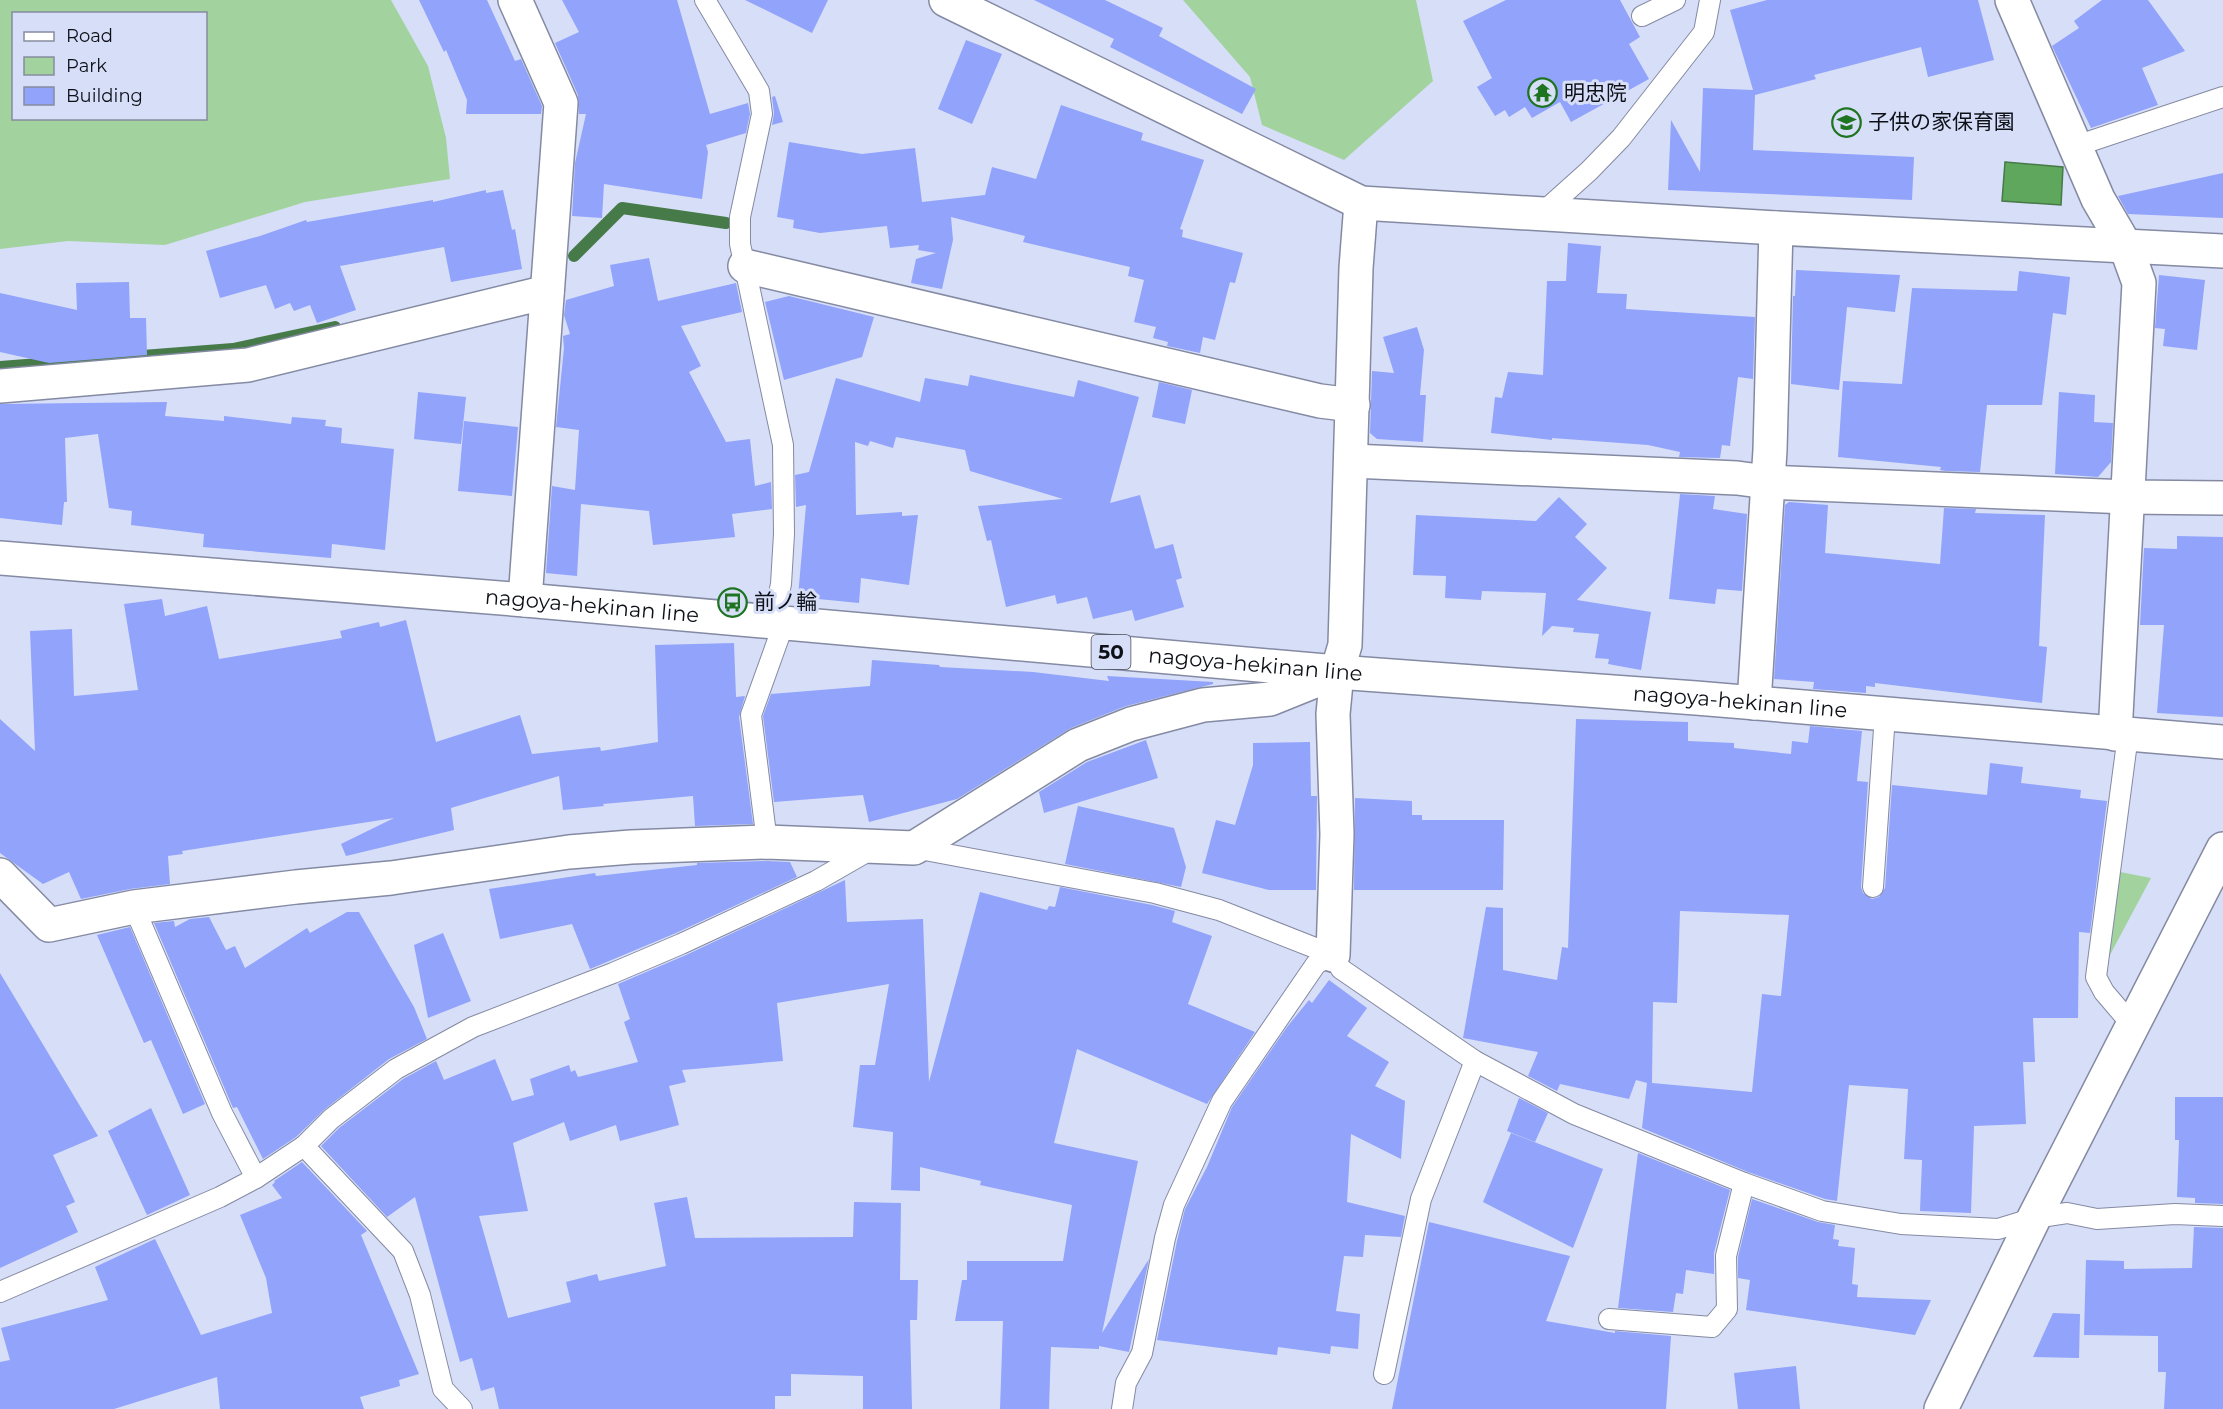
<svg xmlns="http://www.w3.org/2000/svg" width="2223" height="1409" font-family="Montserrat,'Noto Sans JP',sans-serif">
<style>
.green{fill:#a2d39f;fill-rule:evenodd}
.water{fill:#5ea75c;stroke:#467a48;stroke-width:1.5}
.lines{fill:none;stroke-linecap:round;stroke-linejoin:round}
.stream{stroke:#467a48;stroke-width:12}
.building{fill:#91a3fb;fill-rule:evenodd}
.lane-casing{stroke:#848aa2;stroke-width:22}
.street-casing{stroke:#848aa2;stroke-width:36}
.secondary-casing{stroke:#848aa2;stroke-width:36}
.primary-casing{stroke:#848aa2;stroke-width:36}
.lane{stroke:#fff;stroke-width:20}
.street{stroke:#fff;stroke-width:33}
.secondary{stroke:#fff;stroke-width:33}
.primary{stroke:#fff;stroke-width:33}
.labels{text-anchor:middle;stroke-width:6;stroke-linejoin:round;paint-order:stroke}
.shield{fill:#d7def8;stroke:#4a4e5b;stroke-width:1.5}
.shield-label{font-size:20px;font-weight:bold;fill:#0e1018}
.poi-label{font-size:21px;fill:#0e1018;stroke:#d7def8;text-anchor:start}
.street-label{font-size:21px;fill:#0e1018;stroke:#d7def8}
</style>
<rect width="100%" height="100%" fill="#d7def8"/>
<g class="green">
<path d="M0,0H391L428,66L446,138L450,179L305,202L165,245L68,241L0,249ZM14,14H206V118H14Z"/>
<path d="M1183,0H1416L1433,81L1344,160L1262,125L1250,77Z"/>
<path d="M2115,871L2151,878L2103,968Z"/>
</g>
<path class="water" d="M2005,162L2063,167L2061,205L2002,201Z"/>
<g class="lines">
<g class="stream">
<path d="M574,256L622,208L726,223"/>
<path d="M0,367L233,349L335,327"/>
</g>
</g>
<g class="building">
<path d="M419,0H487L515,61L521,59L542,106L541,114H466L467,100L446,50L444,52Z"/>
<path d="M562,0H677L710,114L748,103L750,114L746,133L706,145L708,152L702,199L604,184L602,218L572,216L575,163L586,114H579L578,95L555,43L579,32Z"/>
<path d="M745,0H828L812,33Z"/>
<path d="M1034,0H1105L1163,28L1159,36L1256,89L1242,114L1110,47L1114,39Z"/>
<path d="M1506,0H1620L1640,37L1629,44L1649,79L1571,122L1560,102L1532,118L1525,107L1509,117L1505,110L1495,116L1477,87L1492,78L1463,21Z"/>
<path d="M1767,0H1978L1994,60L1928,77L1921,47L1814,75L1816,79L1755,95L1753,150L1914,157L1912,200L1668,190L1671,120L1700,172L1703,88L1753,90L1730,10Z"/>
<path d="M2102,0H2148L2185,51L2142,68L2158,105L2091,128L2052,46L2079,28L2074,21Z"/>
<path d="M966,40L1002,54L972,124L938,109Z"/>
<path d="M775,96L783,122L772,125L774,113L772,97Z"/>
<path d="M1061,105L1143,133L1141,140L1204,160L1180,229L1183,230L1182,237L1243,253L1235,283L1230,282L1215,340L1203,337L1200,353L1167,346L1168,342L1153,338L1156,327L1134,322L1144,280L1128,276L1130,267L1023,242L1025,236L951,217L953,240L942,289L911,283L916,259L936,253L918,250L919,245L890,248L887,226L820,233L793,228L794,220L777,217L789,142L862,154L915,148L922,202L985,195L992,167L1036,179Z"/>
<path d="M2223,173V218L2128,214L2118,196Z"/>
<path d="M486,190V193L503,190L512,230L515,229L522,269L451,282L444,247L340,266L356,310L317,323L310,305L294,311L290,303L275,309L266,285L220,298L206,251L260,236L306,220L307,222L433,200V202Z"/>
<path d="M1568,243L1601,246L1597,293L1627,294L1626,309L1755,317L1753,379L1738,377L1730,446L1722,445L1720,458L1679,457L1680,452L1648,445L1552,438V440L1491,433L1495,397L1502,398L1508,372L1543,375L1547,281H1566Z"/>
<path d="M649,258L658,301L736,283L742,312L681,326L701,366L689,372L726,442L750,439L755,486L771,482L772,509L732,514L735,537L653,545L649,511L581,504L577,576L546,573L552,486L575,490L579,430L556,427L564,348L563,336L570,334L564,315L566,300L614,286L610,265Z"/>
<path d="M1796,270L1900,275L1895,312L1847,307L1839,390L1791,384L1793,296H1795Z"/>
<path d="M2019,271L2070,277L2066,315L2053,313L2042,405H1987L1980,472L1946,471L1940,470L1941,467L1838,457L1843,381L1902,384L1912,288L2017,291Z"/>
<path d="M2159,275L2205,280L2197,350L2163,346L2165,329L2155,328Z"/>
<path d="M129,282L130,318H146L147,355L49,363L0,352V293L77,310L76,283Z"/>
<path d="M789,296L874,317L862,357L784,380L765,302Z"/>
<path d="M1417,327L1424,350L1420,395H1426L1423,442L1377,439L1370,433L1372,371L1394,373L1383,337Z"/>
<path d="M970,375L1074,397L1078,380L1139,397L1110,503L1140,495L1155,549L1173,544L1182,578L1176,580L1184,607L1135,621L1132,610L1093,619L1087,597L1057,604L1055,595L1006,607L991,540L987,541L978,506L1063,499L970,471L965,450L896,437L893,448L870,441L868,446L855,442L856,515L902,512V516L918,515L909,585L861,578L859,603L798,597L806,505L796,507L795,475L809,472L836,378L920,402L925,378L968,386Z"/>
<path d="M1159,382L1192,390L1185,424L1152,417Z"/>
<path d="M418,392L466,397L461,444L414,439Z"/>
<path d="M2059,392L2095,395L2094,422L2113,423L2111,462L2098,477L2055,474Z"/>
<path d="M167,402L165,416L224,421V416L291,424L292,417L326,420L325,426L342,428L341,443L394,449L385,550L332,544L331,558L203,547L204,534L131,525L132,511L109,508L98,434L65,438L67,502H64L62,525L0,518V404Z"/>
<path d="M464,421L518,427L512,496L458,491Z"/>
<path d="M1680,494L1715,496L1713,509L1747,514L1742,591L1717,589L1715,604L1669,599Z"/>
<path d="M1559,497L1587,524L1575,537L1607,568L1577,600L1651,612L1641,670L1608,664L1609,659L1595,658L1599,634L1573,632L1574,628L1552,626L1542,636L1546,593L1482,591L1481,600L1445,598L1446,576L1413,575L1416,515L1536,521Z"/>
<path d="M1789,502L1828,505L1825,553L1940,564L1944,508L1976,509L1975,513L2045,515L2039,646L2047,647L2042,703L1875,683V687L1866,686V693L1813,689L1814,682L1774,679L1785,505Z"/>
<path d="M2177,536L2223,537V717L2157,713L2164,625H2140L2144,548L2177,549Z"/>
<path d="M162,599L165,616L207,606L219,659L342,638L340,631L379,622L380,627L406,620L436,742L520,715L532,754L600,747L601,751L658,742L655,645L734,643L736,697L745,696L739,717L753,824L695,826L693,796L603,804L604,806L563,810L559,776L451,808L454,830L346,856L341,844L394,818L182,851L183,854L168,856L170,884L130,889L81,899L69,872L43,884L0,853V719L35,751L30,631L72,629L74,696L138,690L124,604Z"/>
<path d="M872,660L939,665L940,667L1033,672L1109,681L1107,676L1213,682V684L1126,706L1071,728L957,799L869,822L863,795L774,802L763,716L771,694L870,686Z"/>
<path d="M1576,719L1688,722V741L1734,743V748L1791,754L1792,741L1808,743L1810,726L1862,731L1857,781L1868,782L1861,887L1863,893L1872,899L1879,897L1885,888L1892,785L1987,795L1990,763L2023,767L2021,783L2081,790L2080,798L2107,801L2090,933L2079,932L2078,1018H2033L2035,1062H2023L2026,1124L1974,1126L1971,1213L1920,1211L1922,1160L1904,1159L1908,1089L1849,1085L1837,1201L1825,1199L1748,1172L1642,1128L1647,1083L1636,1080L1629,1099L1560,1084L1557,1091L1528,1076L1538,1052L1463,1038L1486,907L1503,908V970L1557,980L1562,947L1568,948ZM1680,911L1789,915L1781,996L1762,994L1752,1092L1652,1083L1653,1002L1677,1003Z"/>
<path d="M1146,740L1158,778L1044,813L1039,792L1087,762Z"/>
<path d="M1310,742L1311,796H1317L1316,890H1269L1202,873L1216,820L1235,825L1253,765V743Z"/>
<path d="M1355,798L1412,801V815H1422V820H1504L1503,890H1354Z"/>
<path d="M1078,806L1174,828L1186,867L1181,887L1065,864Z"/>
<path d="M767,861L790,862L797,877L676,933L590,969L572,924L500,939L489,889L595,873L596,876L697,865V863Z"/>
<path d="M845,880L847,922L923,919L929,1082L980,892L1047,910L1049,906L1055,907L1060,887L1152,905L1175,911L1172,922L1212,936L1188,1004L1255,1032L1207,1104L1077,1049L1054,1143L1138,1161L1102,1333L1149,1259L1129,1352L1099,1346V1349L1051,1347L1049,1409H1000L1003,1321H955L962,1280H967V1261H1063L1072,1205L980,1185L981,1181L920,1167V1191L891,1190L893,1132L853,1127L860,1065H875L889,984L777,1003L783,1061L682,1070L686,1082L669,1086L679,1125L620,1141L616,1125L570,1141L564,1122L513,1143L528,1211L479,1216L508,1318L571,1302L566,1282L597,1274L599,1281L666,1266L654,1203L687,1197L695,1238L853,1237L854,1202L901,1203L900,1280H918L917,1320H910L912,1409H863V1376L791,1374V1396H775V1409H499L494,1387L481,1391L472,1358L460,1362L415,1197L387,1217L321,1146L339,1128L403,1079L436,1061L444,1080L495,1059L512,1101L534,1095L530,1079L569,1065L571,1072L575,1070L578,1077L638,1062L624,1022L630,1019L618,984L686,955Z"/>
<path d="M347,912H359L414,1007L427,1039L389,1059L324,1110L296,1137L263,1159L237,1107L233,1108L154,923L174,921L175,927L190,919L209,917L226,950L235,946L245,968L307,928L310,933Z"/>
<path d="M130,927L205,1104L183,1114L151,1040L144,1043L97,935Z"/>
<path d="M443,933L471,1001L428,1018L414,945Z"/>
<path d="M0,973L98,1136L53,1155L75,1202L66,1206L78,1232L0,1268Z"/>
<path d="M1329,980L1367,1008L1347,1036L1389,1062L1375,1086L1405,1101L1401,1159L1351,1134L1347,1202L1405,1216L1401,1237L1365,1235L1363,1257L1344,1256L1336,1311L1360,1314L1358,1349L1331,1346L1330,1354L1278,1347L1277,1355L1157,1340L1177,1241L1185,1209L1207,1167L1232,1107L1287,1027L1309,1000L1312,1003Z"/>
<path d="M2175,1097H2223V1204L2195,1203V1198L2177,1197L2179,1140H2175Z"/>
<path d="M1519,1098L1548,1113L1535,1142L1507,1131Z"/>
<path d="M151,1108L190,1195L147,1215L108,1131Z"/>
<path d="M1511,1133L1603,1169L1573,1248L1483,1202Z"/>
<path d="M1638,1153L1730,1190L1714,1253V1274L1686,1270L1683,1294L1676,1293L1673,1312L1618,1308Z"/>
<path d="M302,1162L367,1231L361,1235L419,1374L399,1380L400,1386L360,1397L364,1409H220L217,1377L114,1409H0V1362L10,1360L1,1328L108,1300L95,1267L155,1239L201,1335L272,1313L266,1278L240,1215L282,1198L272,1185L275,1182L274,1181Z"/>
<path d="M1752,1199L1818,1222L1835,1225L1833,1239L1839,1240L1838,1246L1855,1248L1852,1284L1858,1285L1857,1297L1931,1300L1915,1335L1746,1310L1750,1280L1738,1278V1257Z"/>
<path d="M1429,1222L1570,1256L1546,1321L1615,1333V1331L1671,1336L1666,1409H1392Z"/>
<path d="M2194,1227L2223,1228V1409H2164L2166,1372H2158V1336L2084,1335L2086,1260L2124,1261V1269L2192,1268Z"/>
<path d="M2053,1313L2080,1314L2079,1358L2033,1357Z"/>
<path d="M1796,1366L1800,1409H1738L1734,1373Z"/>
</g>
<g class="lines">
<defs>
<g id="lane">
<path d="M705,0L759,91L762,114L740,217V244L783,445L784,534L781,584L773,622"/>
<path d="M1642,16L1675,0"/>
<path d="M2076,146L2223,97"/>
<path d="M1541,214L1589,171L1621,138L1704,32L1710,0"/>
<path d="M2128,735L2096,977L2104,992L2133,1026"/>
<path d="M767,842L751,715L784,623"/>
<path d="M914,848L1155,893L1219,910L1333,955L1341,969L1475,1061L1574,1114L1744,1183L1822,1211L1901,1224L1998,1229L2034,1218L2067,1213L2097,1219L2175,1214L2223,1216"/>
<path d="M1873,887L1885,715"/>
<path d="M134,907L222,1113L256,1178"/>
<path d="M304,1146L403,1251L420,1295L443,1389L462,1409"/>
<path d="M0,1292L220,1197L256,1178L304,1146L331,1119L396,1069L473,1027L613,973L681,944L816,881L870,850"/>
<path d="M1609,1319L1712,1327L1727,1309L1726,1256L1744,1183"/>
<path d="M1384,1374L1421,1199L1475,1061"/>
<path d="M1122,1409L1126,1383L1142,1353L1165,1238L1174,1205L1222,1101L1316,964L1333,955"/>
</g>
<g id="street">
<path d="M515,0L561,103L525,600"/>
<path d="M2012,0L2098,199L2126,247L2139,283L2115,734"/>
<path d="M745,266L1320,401L1353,405"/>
<path d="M0,386L248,365L547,292"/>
<path d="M1352,461L1737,478L1767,482L2127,497L2223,498"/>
<path d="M1754,703L1770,450L1776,228"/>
<path d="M0,875L49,925L134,907L296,887L391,878L569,852L631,847L767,842L914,848L1078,745L1131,724L1203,705L1270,699L1337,672"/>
<path d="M1333,955L1337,834L1333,714L1337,672L1345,645L1356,268L1361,203"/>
</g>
<g id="secondary">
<path d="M946,0L1361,203L1776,228L2223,251"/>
<path d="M1941,1409L2034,1218L2223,849"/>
</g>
<g id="primary">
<path id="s1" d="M0,558L525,600L1337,672L1696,698L2223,742"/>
</g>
</defs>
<use href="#lane" class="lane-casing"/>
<use href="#street" class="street-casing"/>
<use href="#secondary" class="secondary-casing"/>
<use href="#primary" class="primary-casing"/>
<use href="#lane" class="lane"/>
<use href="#street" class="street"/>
<use href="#secondary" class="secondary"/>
<use href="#primary" class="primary"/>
</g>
<defs>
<symbol id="temple-ring" viewBox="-11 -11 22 22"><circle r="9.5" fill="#d7def8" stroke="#1e7420" stroke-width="1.5"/><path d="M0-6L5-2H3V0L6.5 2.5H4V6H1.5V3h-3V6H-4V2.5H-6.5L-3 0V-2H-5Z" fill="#1e7420"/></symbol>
<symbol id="school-ring" viewBox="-11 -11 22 22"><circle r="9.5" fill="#d7def8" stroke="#1e7420" stroke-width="1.5"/><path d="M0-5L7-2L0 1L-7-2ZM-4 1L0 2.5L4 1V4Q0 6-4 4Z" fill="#1e7420"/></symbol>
<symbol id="bus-ring" viewBox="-11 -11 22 22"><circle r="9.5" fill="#d7def8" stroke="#1e7420" stroke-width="1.5"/><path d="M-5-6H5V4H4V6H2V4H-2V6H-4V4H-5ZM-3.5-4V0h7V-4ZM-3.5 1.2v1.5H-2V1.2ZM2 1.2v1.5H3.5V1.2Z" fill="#1e7420"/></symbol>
</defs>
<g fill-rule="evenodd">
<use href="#temple-ring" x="1526" y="76" width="33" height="33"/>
<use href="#school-ring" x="1830" y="106" width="33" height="33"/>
<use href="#bus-ring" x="716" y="586" width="33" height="33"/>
</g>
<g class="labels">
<rect class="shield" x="1091.5" y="635" width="39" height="34" rx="4.5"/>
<g class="shield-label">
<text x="1111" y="659">50</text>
</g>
<g class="poi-label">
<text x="1564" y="100">明忠院</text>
<text x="1868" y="129">子供の家保育園</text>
<text x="754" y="609">前ノ輪</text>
</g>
<g class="street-label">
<text dy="7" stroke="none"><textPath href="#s1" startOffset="594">nagoya-hekinan line</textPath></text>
<text dy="7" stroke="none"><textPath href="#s1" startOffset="1260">nagoya-hekinan line</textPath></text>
<text dy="7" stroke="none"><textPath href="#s1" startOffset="1746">nagoya-hekinan line</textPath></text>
</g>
</g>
<rect x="12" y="12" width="195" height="108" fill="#d7def8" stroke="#878c9e" stroke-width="1.5"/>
<rect x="24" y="32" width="30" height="9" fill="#ffffff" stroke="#878c9e" stroke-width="1.5"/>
<text x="66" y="42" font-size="18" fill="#0e1018">Road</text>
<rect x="24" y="57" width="30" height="18" fill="#a2d39f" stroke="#878c9e" stroke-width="1.5"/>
<text x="66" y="72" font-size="18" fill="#0e1018">Park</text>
<rect x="24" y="87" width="30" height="18" fill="#91a3fb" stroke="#878c9e" stroke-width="1.5"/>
<text x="66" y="102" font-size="18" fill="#0e1018">Building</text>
</svg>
